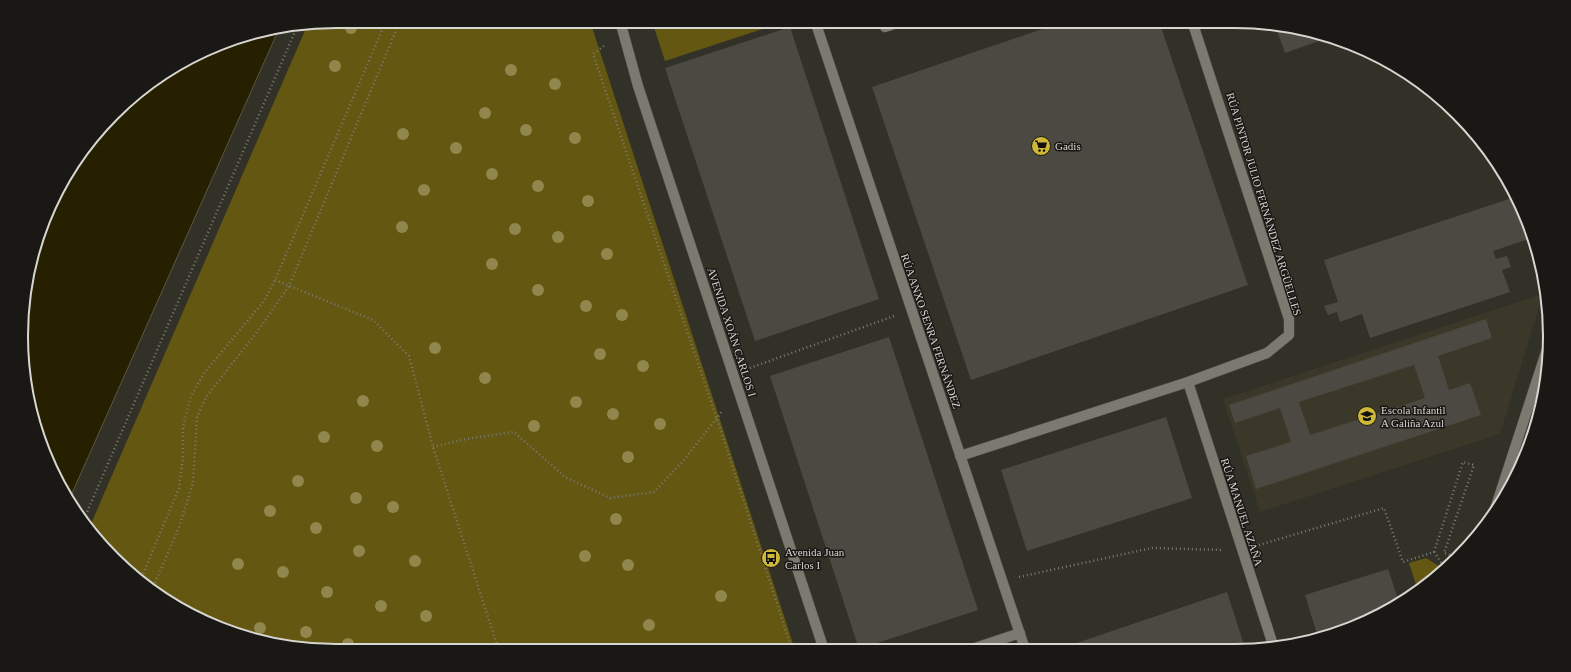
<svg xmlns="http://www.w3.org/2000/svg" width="1571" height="672" font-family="Georgia,serif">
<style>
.built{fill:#3b3829}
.green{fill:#645712}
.water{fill:#272000;stroke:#5c573f}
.building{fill:#4b4941;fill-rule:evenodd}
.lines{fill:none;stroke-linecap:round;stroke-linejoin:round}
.minor-casing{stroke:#4f4e47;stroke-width:11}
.path{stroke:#7c7b73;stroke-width:2.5;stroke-dasharray:1 3;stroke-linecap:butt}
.minor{stroke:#7b7970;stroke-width:10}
.tree{fill:#91864b}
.labels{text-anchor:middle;stroke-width:3;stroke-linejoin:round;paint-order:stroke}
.poi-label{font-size:11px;fill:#d7d6d1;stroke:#191815;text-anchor:start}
.street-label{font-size:11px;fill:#d7d6d1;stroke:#191815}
.rim{fill:none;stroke:#d7d6d1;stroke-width:2}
</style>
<rect width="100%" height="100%" fill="#323128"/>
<path class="built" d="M1543,294L1500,434L1260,512L1223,399Z"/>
<g class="green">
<path d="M336,21H590L795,650L336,651L235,634L179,609L128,573L90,526L307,26Z"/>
<path d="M652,21H784V22L665,61Z"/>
<path d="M1426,558L1439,566V573L1427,586L1418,591L1409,563Z"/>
</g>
<path class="water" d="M278,31L69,500L63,493L27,397L21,336L27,275L63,179L128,99L179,63L235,38Z"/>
<g class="building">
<path d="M1066,21H1159L1248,285L971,380L872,87Z"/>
<path d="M790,27L879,299L755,341L665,68Z"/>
<path d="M1276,28L1330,37L1285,53Z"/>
<path d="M1515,197L1529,239L1493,251L1496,259L1507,256L1511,267L1502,270L1510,292L1370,338L1362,314L1340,322L1337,312L1328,315L1324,306L1338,302L1324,260Z"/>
<path d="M1486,319L1492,338L1438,356L1449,390L1470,383L1481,415L1256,489L1246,456L1291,442L1280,408L1235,423L1229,405ZM1414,365L1425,398L1310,435L1299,402Z"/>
<path d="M889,337L978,610L859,649L770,376Z"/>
<path d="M1166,417L1192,498L1027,551L1001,470Z"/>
<path d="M1388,569L1399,602L1356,627L1318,637L1305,595Z"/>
<path d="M1227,592L1245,648L1059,649Z"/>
</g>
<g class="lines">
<defs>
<g id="minor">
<path d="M620,21L638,86L824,650"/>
<path d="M815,21L1025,649"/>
<path d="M883,21L885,27L903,21"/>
<path d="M1188,382L1274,648"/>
<path d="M960,456L1188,382L1267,353L1289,335V319L1192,21"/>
<path d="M1496,506L1548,346"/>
<path d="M972,649L1020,633"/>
</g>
</defs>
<use href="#minor" class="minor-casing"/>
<g class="path">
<path d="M604,46L593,54L722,434L792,650"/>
<path d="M275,280L373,320L409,356L433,447L499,651"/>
<path d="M750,368L894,316"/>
<path d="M433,447L466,439L514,432L565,477L610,498L654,492L684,460L723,410"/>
<path d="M84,519L297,27"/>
<path d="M1259,545L1384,508L1403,562L1434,552"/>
<path d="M1434,552L1463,462L1474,465L1444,553L1456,557"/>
<path d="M1434,552L1445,568"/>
<path d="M1019,577L1152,548L1223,550"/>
<path d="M140,581L179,488L183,457V427L191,396L205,372L264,301L275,280L386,21"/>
<path d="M152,590L179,527L193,483L197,417L206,397L257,332L289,286L400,21"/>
</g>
<use href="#minor" class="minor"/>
</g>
<g class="tree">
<circle cx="351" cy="28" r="6"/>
<circle cx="335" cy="66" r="6"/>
<circle cx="511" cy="70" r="6"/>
<circle cx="555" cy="84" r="6"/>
<circle cx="485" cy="113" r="6"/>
<circle cx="526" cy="130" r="6"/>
<circle cx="403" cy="134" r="6"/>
<circle cx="575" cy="138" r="6"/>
<circle cx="456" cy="148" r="6"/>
<circle cx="492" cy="174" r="6"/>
<circle cx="538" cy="186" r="6"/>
<circle cx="424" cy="190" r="6"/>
<circle cx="588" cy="201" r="6"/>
<circle cx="402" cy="227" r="6"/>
<circle cx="515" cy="229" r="6"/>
<circle cx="558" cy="237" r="6"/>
<circle cx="607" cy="254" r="6"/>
<circle cx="492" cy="264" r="6"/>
<circle cx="538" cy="290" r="6"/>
<circle cx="586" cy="306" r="6"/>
<circle cx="622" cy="315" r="6"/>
<circle cx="435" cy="348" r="6"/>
<circle cx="600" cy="354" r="6"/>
<circle cx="643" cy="366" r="6"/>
<circle cx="485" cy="378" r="6"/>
<circle cx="363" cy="401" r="6"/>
<circle cx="576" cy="402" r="6"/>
<circle cx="613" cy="414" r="6"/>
<circle cx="660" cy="424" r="6"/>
<circle cx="534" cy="426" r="6"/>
<circle cx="324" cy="437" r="6"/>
<circle cx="377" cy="446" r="6"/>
<circle cx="628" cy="457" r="6"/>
<circle cx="298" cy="481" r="6"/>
<circle cx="356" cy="498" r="6"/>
<circle cx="393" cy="507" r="6"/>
<circle cx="270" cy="511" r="6"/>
<circle cx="616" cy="519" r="6"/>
<circle cx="316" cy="528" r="6"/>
<circle cx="359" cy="551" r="6"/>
<circle cx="585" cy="556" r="6"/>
<circle cx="415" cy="561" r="6"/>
<circle cx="238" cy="564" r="6"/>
<circle cx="628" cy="565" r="6"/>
<circle cx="283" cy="572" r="6"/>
<circle cx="327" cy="592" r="6"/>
<circle cx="721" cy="596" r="6"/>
<circle cx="381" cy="606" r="6"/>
<circle cx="426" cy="616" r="6"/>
<circle cx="649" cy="625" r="6"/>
<circle cx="260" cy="628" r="6"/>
<circle cx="306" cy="632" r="6"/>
<circle cx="348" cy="644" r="6"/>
</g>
<defs>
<symbol id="supermarket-disc" viewBox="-11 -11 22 22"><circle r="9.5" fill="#cfb837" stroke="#191815"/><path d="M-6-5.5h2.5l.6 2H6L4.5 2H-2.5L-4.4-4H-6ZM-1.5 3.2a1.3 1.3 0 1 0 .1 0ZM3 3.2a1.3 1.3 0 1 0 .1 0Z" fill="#111"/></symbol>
<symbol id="school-disc" viewBox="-11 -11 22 22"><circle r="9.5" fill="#cfb837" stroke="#191815"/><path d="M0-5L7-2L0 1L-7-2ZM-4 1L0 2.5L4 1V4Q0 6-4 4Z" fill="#111"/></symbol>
<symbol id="bus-disc" viewBox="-11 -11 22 22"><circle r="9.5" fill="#cfb837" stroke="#191815"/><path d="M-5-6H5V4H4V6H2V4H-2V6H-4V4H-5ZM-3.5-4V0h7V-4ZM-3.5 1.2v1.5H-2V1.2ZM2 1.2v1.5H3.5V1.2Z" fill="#111"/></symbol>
</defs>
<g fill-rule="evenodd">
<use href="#supermarket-disc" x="1030" y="135" width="22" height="22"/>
<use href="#school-disc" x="1356" y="405" width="22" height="22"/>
<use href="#bus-disc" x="760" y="547" width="22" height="22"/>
</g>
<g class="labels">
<g class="poi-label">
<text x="1055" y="150">Gadis</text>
<text x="1381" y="414">Escola Infantil<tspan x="1381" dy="13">A Galiña Azul</tspan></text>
<text x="785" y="556">Avenida Juan<tspan x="785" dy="13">Carlos I</tspan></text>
</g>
<g class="street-label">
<text transform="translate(1264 204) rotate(73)" y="4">RÚA PINTOR JULIO FERNÁNDEZ ARGÜELLES</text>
<text transform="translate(931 331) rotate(71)" y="4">RÚA ANXO SENRA FERNÁNDEZ</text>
<text transform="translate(732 332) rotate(72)" y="4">AVENIDA XOÁN CARLOS I</text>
<text transform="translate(1242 512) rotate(72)" y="4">RÚA MANUEL AZAÑA</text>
</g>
</g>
<path d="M0 0H1571V672H0ZM336 28H1235A308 308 0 0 1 1543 336V336A308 308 0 0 1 1235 644H336A308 308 0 0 1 28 336V336A308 308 0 0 1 336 28Z" fill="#191815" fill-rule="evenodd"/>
<path class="rim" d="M336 28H1235A308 308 0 0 1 1543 336V336A308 308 0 0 1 1235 644H336A308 308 0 0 1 28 336V336A308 308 0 0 1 336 28Z"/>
</svg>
